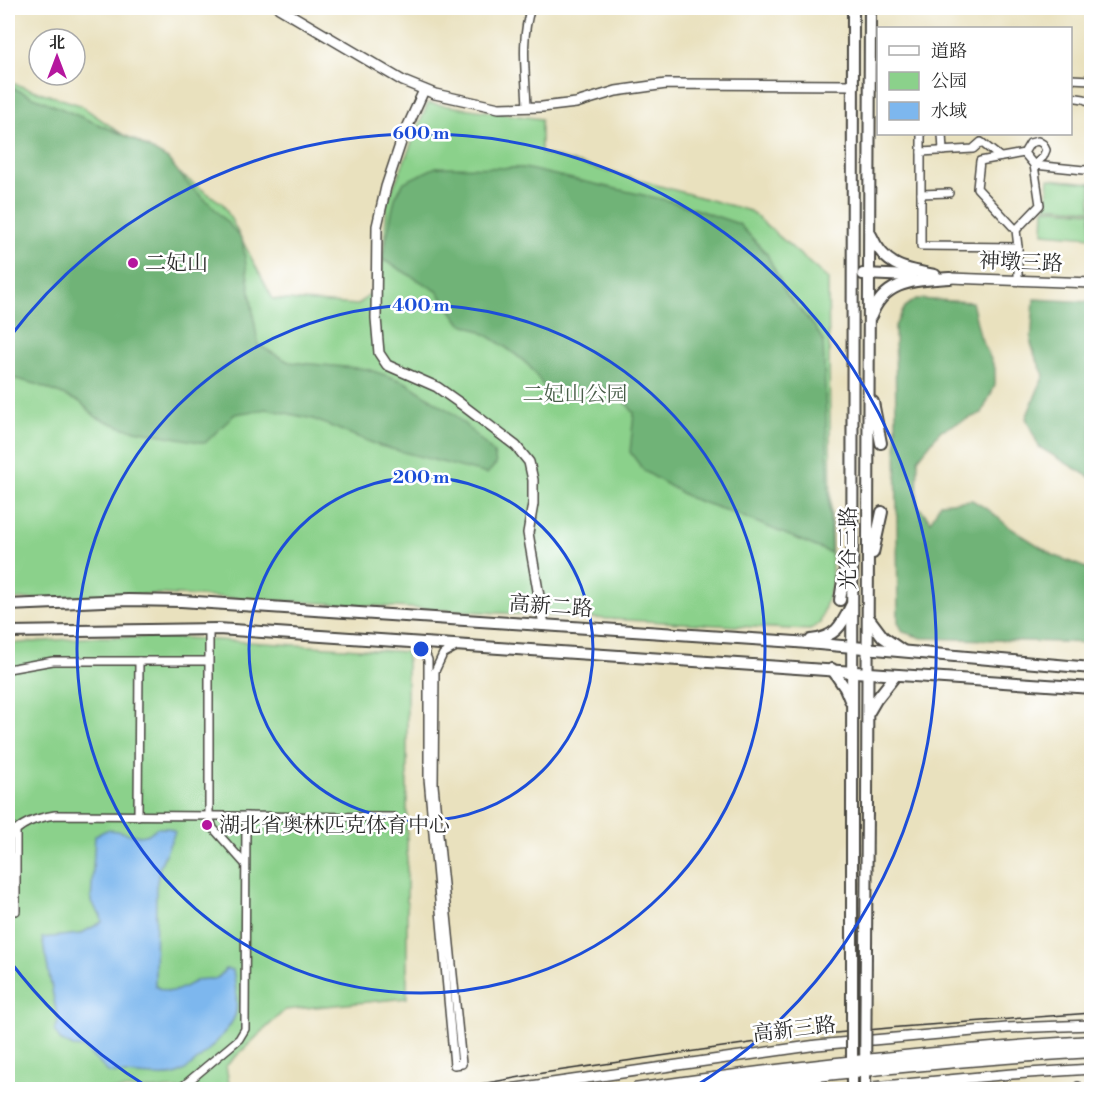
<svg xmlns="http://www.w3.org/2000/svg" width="1099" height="1097" font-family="'Libre Bodoni','Noto Serif SC',serif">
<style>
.green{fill:#8bd18b;stroke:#5b7e5b;stroke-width:1.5}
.forest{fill:#70b377;stroke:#4e6f51;stroke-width:1.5}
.water{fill:#7db7ee;stroke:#54718c;stroke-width:1.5}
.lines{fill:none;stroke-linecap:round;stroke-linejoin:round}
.street-casing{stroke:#484641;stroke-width:10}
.secondary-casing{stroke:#484641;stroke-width:12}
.primary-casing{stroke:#484641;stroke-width:14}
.street{stroke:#fff;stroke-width:7}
.secondary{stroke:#fff;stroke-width:9}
.primary{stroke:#fff;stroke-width:10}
.tram{stroke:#2b2b2b;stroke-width:1.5}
.primary-bridge-casing{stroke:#484641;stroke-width:14;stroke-linecap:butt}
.highway-bridge-casing{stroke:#484641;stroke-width:15;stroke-linecap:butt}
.primary-bridge{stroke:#fff;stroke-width:10}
.highway-bridge{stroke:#fff;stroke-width:12}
.ring{fill:none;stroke:#1d4ed8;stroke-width:3}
.poi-dot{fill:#b5179e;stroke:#fff;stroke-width:2}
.labels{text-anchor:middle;stroke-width:5;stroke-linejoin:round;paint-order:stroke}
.street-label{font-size:21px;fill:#2b2b2b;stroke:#fff}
.poi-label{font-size:21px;fill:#2b2b2b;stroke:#fff;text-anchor:start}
.park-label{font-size:21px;fill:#485d48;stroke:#fff}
.centre{fill:#1d4ed8;stroke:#fff;stroke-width:3}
.ring-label{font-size:18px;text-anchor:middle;font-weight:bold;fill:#1d4ed8;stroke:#fff;stroke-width:5;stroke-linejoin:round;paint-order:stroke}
</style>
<rect width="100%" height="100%" fill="#fff"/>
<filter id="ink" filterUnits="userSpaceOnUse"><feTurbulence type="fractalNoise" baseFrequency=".0167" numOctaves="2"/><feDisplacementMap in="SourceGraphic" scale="12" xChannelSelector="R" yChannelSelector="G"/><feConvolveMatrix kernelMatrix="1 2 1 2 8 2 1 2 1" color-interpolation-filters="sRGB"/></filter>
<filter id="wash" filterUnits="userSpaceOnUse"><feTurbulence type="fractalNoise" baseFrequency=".008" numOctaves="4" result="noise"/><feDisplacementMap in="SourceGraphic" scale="24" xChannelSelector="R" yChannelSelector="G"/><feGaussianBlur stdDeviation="1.35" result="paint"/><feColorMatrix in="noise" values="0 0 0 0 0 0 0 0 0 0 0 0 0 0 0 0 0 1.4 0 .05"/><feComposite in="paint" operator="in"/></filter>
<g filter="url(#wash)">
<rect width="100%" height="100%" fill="#e9e1be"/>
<g class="green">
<path d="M8,82L80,105L223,204L273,299L358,305L381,283L387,203L428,103L541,119V153L750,211L828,279L832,584L820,623L810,630L789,629L159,594L8,600Z"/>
<path d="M1049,179L1091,183V210L1046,206Z"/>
<path d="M1044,208L1091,212V237L1043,233Z"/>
<path d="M95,637H169L407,652V998L285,1010L226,1066L230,1089L8,1090V644Z"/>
</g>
<g class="forest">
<path d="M8,86L133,139L168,159L187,183L211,205L242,239L258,345L289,362L367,369L405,382L454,414L494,453L496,464L487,474L380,446L313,419L267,409L235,414L205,443L124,428L96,417L80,402L36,384L8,377Z"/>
<path d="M436,167L524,168L674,202L739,224L767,254L787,295L814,326L823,340L831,553L739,515L690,498L644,471L630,452L634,413L617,392L598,388L577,397H551C543,387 537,375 529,366C517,354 477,326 461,324L437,291L382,259L395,198L404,182Z"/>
<path d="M916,299L972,302L980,336L995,368V385L982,413L941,430L918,459L917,505L931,521L940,503L972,500L989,510L1009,527L1053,555L1091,570V643L922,638L903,632L898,622L895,326L905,307Z"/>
<path d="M1034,299L1091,302V478L1039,447L1026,418L1044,375L1035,356L1031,343Z"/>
</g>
<path class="water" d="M156,828H168L175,832L160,866L156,887L155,986C174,997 179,989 196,981C209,975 215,986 225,969L233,970C235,984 238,998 236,1012C233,1029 191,1070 175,1075C162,1079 125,1073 109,1073L84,1048L73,1047L60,1040L55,1031L58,1021L42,938L80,934L102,922L101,916L91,902L95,836C99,834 104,830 109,830C125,830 143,844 156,828Z"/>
</g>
<g filter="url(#ink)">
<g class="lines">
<defs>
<g id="street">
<path d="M1070,79L1092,80"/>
<path d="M1070,97L1084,99L1092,103"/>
<path d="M527,107C526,75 520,38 531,8"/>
<path d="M921,134V246L1018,247V280"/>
<path d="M942,134L943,151"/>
<path d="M921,152L973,149L981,142L1000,157"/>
<path d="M921,194L949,193"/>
<path d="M1016,230L1040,205L1034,165L1084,170L1092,169"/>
<path d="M1018,247L1016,230L977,188L980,161L1024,153L1034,165L1043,157L1046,150L1043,144L1038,141L1030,143L1024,153"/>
<path d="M209,629V816L213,828L245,864"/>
<path d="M412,644L425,653L428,660V778L454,1065L462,1064L434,785L435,671L443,654L458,646"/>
<path d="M8,669L53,661H208"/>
<path d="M138,816L139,661"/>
<path d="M8,826L16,830V911"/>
<path d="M8,839C20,823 36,818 55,815L394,817"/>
<path d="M175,1090L183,1086L239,1039L245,1029L246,816"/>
<path d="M1078,1090V1086"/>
</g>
<g id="secondary">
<path d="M279,8L403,81L435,94L499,108L542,107L576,103L616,91L666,84L854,85"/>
<path d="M424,90L402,139L386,187L377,226L376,318L379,353L387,365L437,387L461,404L516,446L529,462L533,480V504L528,533L544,625"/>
<path d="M950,278L1092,283"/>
<path d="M503,1090L817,1045L1007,1028L1092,1025"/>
<path d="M841,1090L1012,1074L1092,1069"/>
</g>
<g id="primary">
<path d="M871,235C885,267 904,269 935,275"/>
<path d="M863,274L911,276"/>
<path d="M871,316C885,279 915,281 950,278"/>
<path d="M873,402L881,443"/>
<path d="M873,553L882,512"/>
<path d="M840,600L846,562"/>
<path d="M8,605L128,600L181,601L796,642L1092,668"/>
<path d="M868,617L883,637L903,651"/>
<path d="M8,632L218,629L1092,688"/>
<path d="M811,640C835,637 841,627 851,606"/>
<path d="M832,669L845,688L850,700"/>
<path d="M869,712L876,700L895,676"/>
<path d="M867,805L870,8"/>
<path d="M852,806L853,8"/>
</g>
</defs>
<use href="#street" class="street-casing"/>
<use href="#secondary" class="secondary-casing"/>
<use href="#primary" class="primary-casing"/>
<use href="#street" class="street"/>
<use href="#secondary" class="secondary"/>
<use href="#primary" class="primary"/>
<path class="tram" d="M433,1090L487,1083L543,1073L792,1037L900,1027L1092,1013"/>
<defs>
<g id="primary-bridge">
<path d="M852,806V1090"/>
<path d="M865,1090L867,805"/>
</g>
<g id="highway-bridge">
<path d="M634,1090C786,1068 938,1051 1092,1042"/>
<path d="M699,1090C829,1072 960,1059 1092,1051"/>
</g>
</defs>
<use href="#primary-bridge" class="primary-bridge-casing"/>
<use href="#highway-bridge" class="highway-bridge-casing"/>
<use href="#primary-bridge" class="primary-bridge"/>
<use href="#highway-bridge" class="highway-bridge"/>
</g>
</g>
<g class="ring">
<circle cx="421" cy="649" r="172"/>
<circle cx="421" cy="649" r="344"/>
<path d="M151 1089A516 516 0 0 1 9 960M9 338A516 516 0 1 1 691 1089"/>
</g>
<g class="poi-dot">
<circle cx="133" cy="263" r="6"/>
<circle cx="207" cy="825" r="6"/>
</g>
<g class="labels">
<g class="street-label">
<text transform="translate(1021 262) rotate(2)" y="7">神墩三路</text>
<text transform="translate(848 548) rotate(-90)" y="7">光谷三路</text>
<text transform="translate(551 606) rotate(4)" y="7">高新二路</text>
<text transform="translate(794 1029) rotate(-7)" y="7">高新三路</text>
</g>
<g class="poi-label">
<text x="145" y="270">二妃山</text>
<text x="219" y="832">湖北省奥林匹克体育中心</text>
</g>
<g class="park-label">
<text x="575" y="401">二妃山公园</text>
</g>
</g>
<circle cx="421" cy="649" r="9" class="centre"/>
<g class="ring-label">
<text x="421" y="139">600 m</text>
<text x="421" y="311">400 m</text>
<text x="421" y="483">200 m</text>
</g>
<rect width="1099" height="1097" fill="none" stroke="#fff" stroke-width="30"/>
<rect x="877" y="27" width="195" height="108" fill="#ffffff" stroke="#aaaaaa" stroke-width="1.5"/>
<rect x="889" y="46" width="30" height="9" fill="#ffffff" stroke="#aaaaaa" stroke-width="1.5"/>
<text x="931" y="57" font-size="18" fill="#2b2b2b">道路</text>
<rect x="889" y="72" width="30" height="18" fill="#8bd18b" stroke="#aaaaaa" stroke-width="1.5"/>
<text x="931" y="87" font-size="18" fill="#2b2b2b">公园</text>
<rect x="889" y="102" width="30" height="18" fill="#7db7ee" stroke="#aaaaaa" stroke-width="1.5"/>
<text x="931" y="117" font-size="18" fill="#2b2b2b">水域</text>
<g transform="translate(57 57)"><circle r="28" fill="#ffffff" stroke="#aaaaaa" stroke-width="1.5"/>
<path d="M0-4.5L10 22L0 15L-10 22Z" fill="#b5179e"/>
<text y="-9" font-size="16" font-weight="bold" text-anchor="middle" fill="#2b2b2b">北</text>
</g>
</svg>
